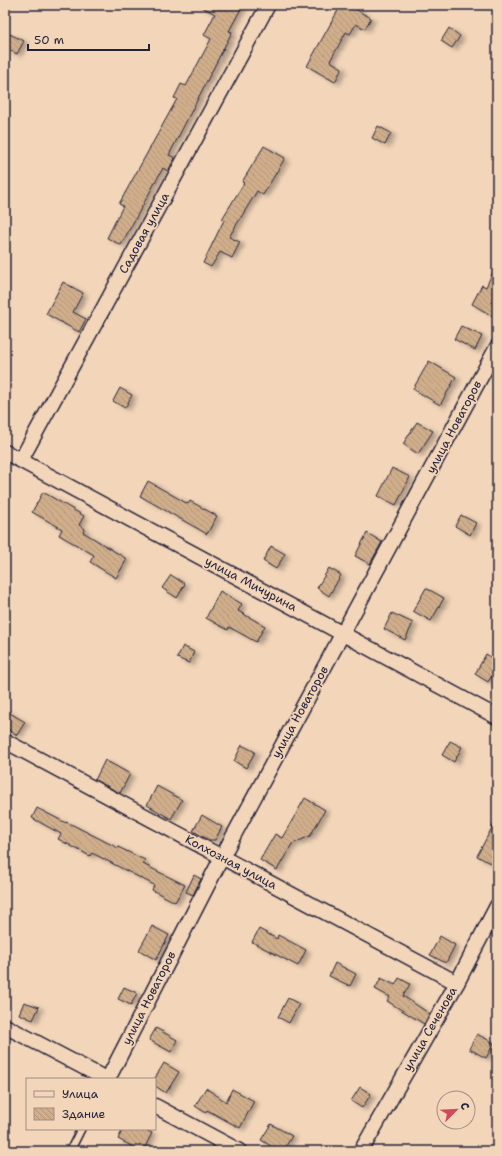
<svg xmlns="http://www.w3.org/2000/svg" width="502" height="1156" font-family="'Shantell Sans',sans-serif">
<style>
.building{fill:url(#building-back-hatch);stroke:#22223b;filter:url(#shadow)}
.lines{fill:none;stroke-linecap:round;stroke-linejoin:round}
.service-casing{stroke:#22223b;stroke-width:10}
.minor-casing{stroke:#22223b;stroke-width:17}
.service{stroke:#f3d5b9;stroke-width:7}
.minor{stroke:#f3d5b9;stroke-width:14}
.labels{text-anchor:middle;stroke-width:3.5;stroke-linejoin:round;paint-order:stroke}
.street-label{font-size:12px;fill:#22223b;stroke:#f3d5b9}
</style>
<defs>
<pattern id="building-back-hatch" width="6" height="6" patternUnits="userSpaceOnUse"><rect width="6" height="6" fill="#d0ae8b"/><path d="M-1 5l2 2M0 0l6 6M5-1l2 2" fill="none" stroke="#b29579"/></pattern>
<filter id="shadow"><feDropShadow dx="4.5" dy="2.5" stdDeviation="2" flood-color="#0004"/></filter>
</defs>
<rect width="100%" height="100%" fill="#f3d5b9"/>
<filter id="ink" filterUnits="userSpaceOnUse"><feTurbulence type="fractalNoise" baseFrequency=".025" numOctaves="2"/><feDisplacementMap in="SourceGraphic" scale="8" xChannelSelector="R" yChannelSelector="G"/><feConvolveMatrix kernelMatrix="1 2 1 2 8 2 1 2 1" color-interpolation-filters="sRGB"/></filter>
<g filter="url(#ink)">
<g class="building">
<path d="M198,5H243L229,31L232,32L169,155L175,158L168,171L163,168L121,245L107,238L123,206L119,204L177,99L174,98L181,84L186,86L211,39L204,35L215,14Z"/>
<path d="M341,5H348L371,18L365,29L356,24L350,34L346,32L330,61L342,68L335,82L307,66Z"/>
<path d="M449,28L460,36L452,48L441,41Z"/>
<path d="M10,34L24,41L17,54L5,48V42Z"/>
<path d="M378,126L391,133L385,145L372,138Z"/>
<path d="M264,146L285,158L263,195L257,191L229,237L240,242L232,258L220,252L211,267L203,263L224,220L222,219L244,183L242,182Z"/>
<path d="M497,263V308L492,316L472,304L482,285L486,287Z"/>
<path d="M63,282L83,293L73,312L86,319L79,332L46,314Z"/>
<path d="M461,326L482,336L475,350L454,339Z"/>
<path d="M429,361L456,377L440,405L413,389Z"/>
<path d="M120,388L132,395L125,408L113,401Z"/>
<path d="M417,422L433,431L418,454L403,444Z"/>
<path d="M392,468L410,477L396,505L378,496Z"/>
<path d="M148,481L188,504L190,501L217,516L207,534L140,496Z"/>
<path d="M43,492L84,516L79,525L85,529L83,532L127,559L116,578L90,562L94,555L59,535L62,529L32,512Z"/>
<path d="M461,515L476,523L470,535L455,526Z"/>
<path d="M367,533L382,542L370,564L355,556Z"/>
<path d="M271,546L285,554L276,569L263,561Z"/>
<path d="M329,568L341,575L329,596L317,588Z"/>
<path d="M171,575L185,584L177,598L162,588Z"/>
<path d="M426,588L444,598L431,621L413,611Z"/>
<path d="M220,591L242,604L238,611L265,626L256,642L229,627L228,630L206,618Z"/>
<path d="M392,613L413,623L405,640L384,629Z"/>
<path d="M183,646L194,652L189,663L177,658Z"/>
<path d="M486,654L497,661V667L488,682L475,674Z"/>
<path d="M5,710L25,722L17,735L5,728Z"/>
<path d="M450,741L462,747L454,762L442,755Z"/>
<path d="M242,745L255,752L246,768L234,761Z"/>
<path d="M105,760L130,774L120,793L95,780Z"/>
<path d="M157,786L182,800L171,819L147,805Z"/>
<path d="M305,798L325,810L310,836L292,844L277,870L260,860L275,834L282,838Z"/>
<path d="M37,808L66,823L67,822L118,848V847L145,860L143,864L185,885L175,902L152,890L154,885L92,853L90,856L58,839L61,834L32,818Z"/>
<path d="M202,815L222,827L215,840H209L193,831Z"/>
<path d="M497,818V850L490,863L477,856Z"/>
<path d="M194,875L201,879L193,895L186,892Z"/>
<path d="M152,926L169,935L156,960L139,950Z"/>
<path d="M259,929L277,939L278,935L306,950L298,966L252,942Z"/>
<path d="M440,936L455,945L446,963L430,955Z"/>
<path d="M335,963L356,974L350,986L329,976Z"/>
<path d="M381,978L395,985L399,978L410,984L403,996L430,1014L424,1024L387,1001L390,997L375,989Z"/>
<path d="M124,987L137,993L131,1005L118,999Z"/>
<path d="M288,998L299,1004L289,1023L278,1017Z"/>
<path d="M24,1002L39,1007L33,1020L19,1014Z"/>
<path d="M156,1028L177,1040L171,1052L149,1040Z"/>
<path d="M477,1034L494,1043L486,1058L469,1049Z"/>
<path d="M164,1063L179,1072L166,1093L155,1086V1078Z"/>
<path d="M360,1087L371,1094L362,1108L351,1101Z"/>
<path d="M206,1088L226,1102L232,1089L254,1101L240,1128L207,1110L206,1113L195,1106Z"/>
<path d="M271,1124L292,1136L283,1151H279L261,1140Z"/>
<path d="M123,1129H144L152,1133L143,1151H141L118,1139Z"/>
</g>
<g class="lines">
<defs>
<path id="service" d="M70,1151L81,1129"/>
<g id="minor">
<path d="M5,452L497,717"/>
<path d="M21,460L268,5"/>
<path d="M5,741L457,983"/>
<path d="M5,1026L106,1079"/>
<path d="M108,1079L222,857L497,347"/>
<path d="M155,1106L239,1151"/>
<path d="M361,1151L457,983L497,906"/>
</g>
</defs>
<use href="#service" class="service-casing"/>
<use href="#minor" class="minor-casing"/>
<use href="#service" class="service"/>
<use href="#minor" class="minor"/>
</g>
</g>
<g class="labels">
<g class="street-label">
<text transform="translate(144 233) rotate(-61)" y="4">Садовая улица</text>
<text transform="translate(454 427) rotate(-62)" y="4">улица Новаторов</text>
<text transform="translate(251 584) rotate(28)" y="4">улица Мичурина</text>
<text transform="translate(300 712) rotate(-61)" y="4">улица Новаторов</text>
<text transform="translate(231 862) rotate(28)" y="4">Колхозная улица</text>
<text transform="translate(149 998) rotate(-63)" y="4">улица Новаторов</text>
<text transform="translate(430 1029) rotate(-60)" y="4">улица Сеченова</text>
</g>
</g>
<rect width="502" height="1156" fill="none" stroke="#f3d5b9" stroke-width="20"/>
<rect x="10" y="10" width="482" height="1136" fill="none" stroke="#22223b" stroke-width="1.5" filter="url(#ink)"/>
<rect x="26" y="1078" width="130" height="52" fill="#f3d5b9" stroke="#9f8d87"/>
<rect x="34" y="1091" width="20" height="6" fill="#f3d5b9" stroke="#9f8d87"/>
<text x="62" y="1098" font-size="12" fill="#22223b">Улица</text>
<rect x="34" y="1108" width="20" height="12" fill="url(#building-back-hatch)" stroke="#9f8d87"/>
<text x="62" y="1118" font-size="12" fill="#22223b">Здание</text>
<g transform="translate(456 1110) rotate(66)"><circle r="19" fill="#f3d5b9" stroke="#9f8d87"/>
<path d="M0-3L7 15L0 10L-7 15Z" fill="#d1495b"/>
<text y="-6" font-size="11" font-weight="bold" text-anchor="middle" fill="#22223b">С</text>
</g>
<path d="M28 44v6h121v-6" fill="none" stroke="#22223b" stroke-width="2"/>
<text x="34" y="44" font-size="12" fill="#22223b" stroke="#f3d5b9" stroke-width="3" paint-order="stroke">50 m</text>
</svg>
